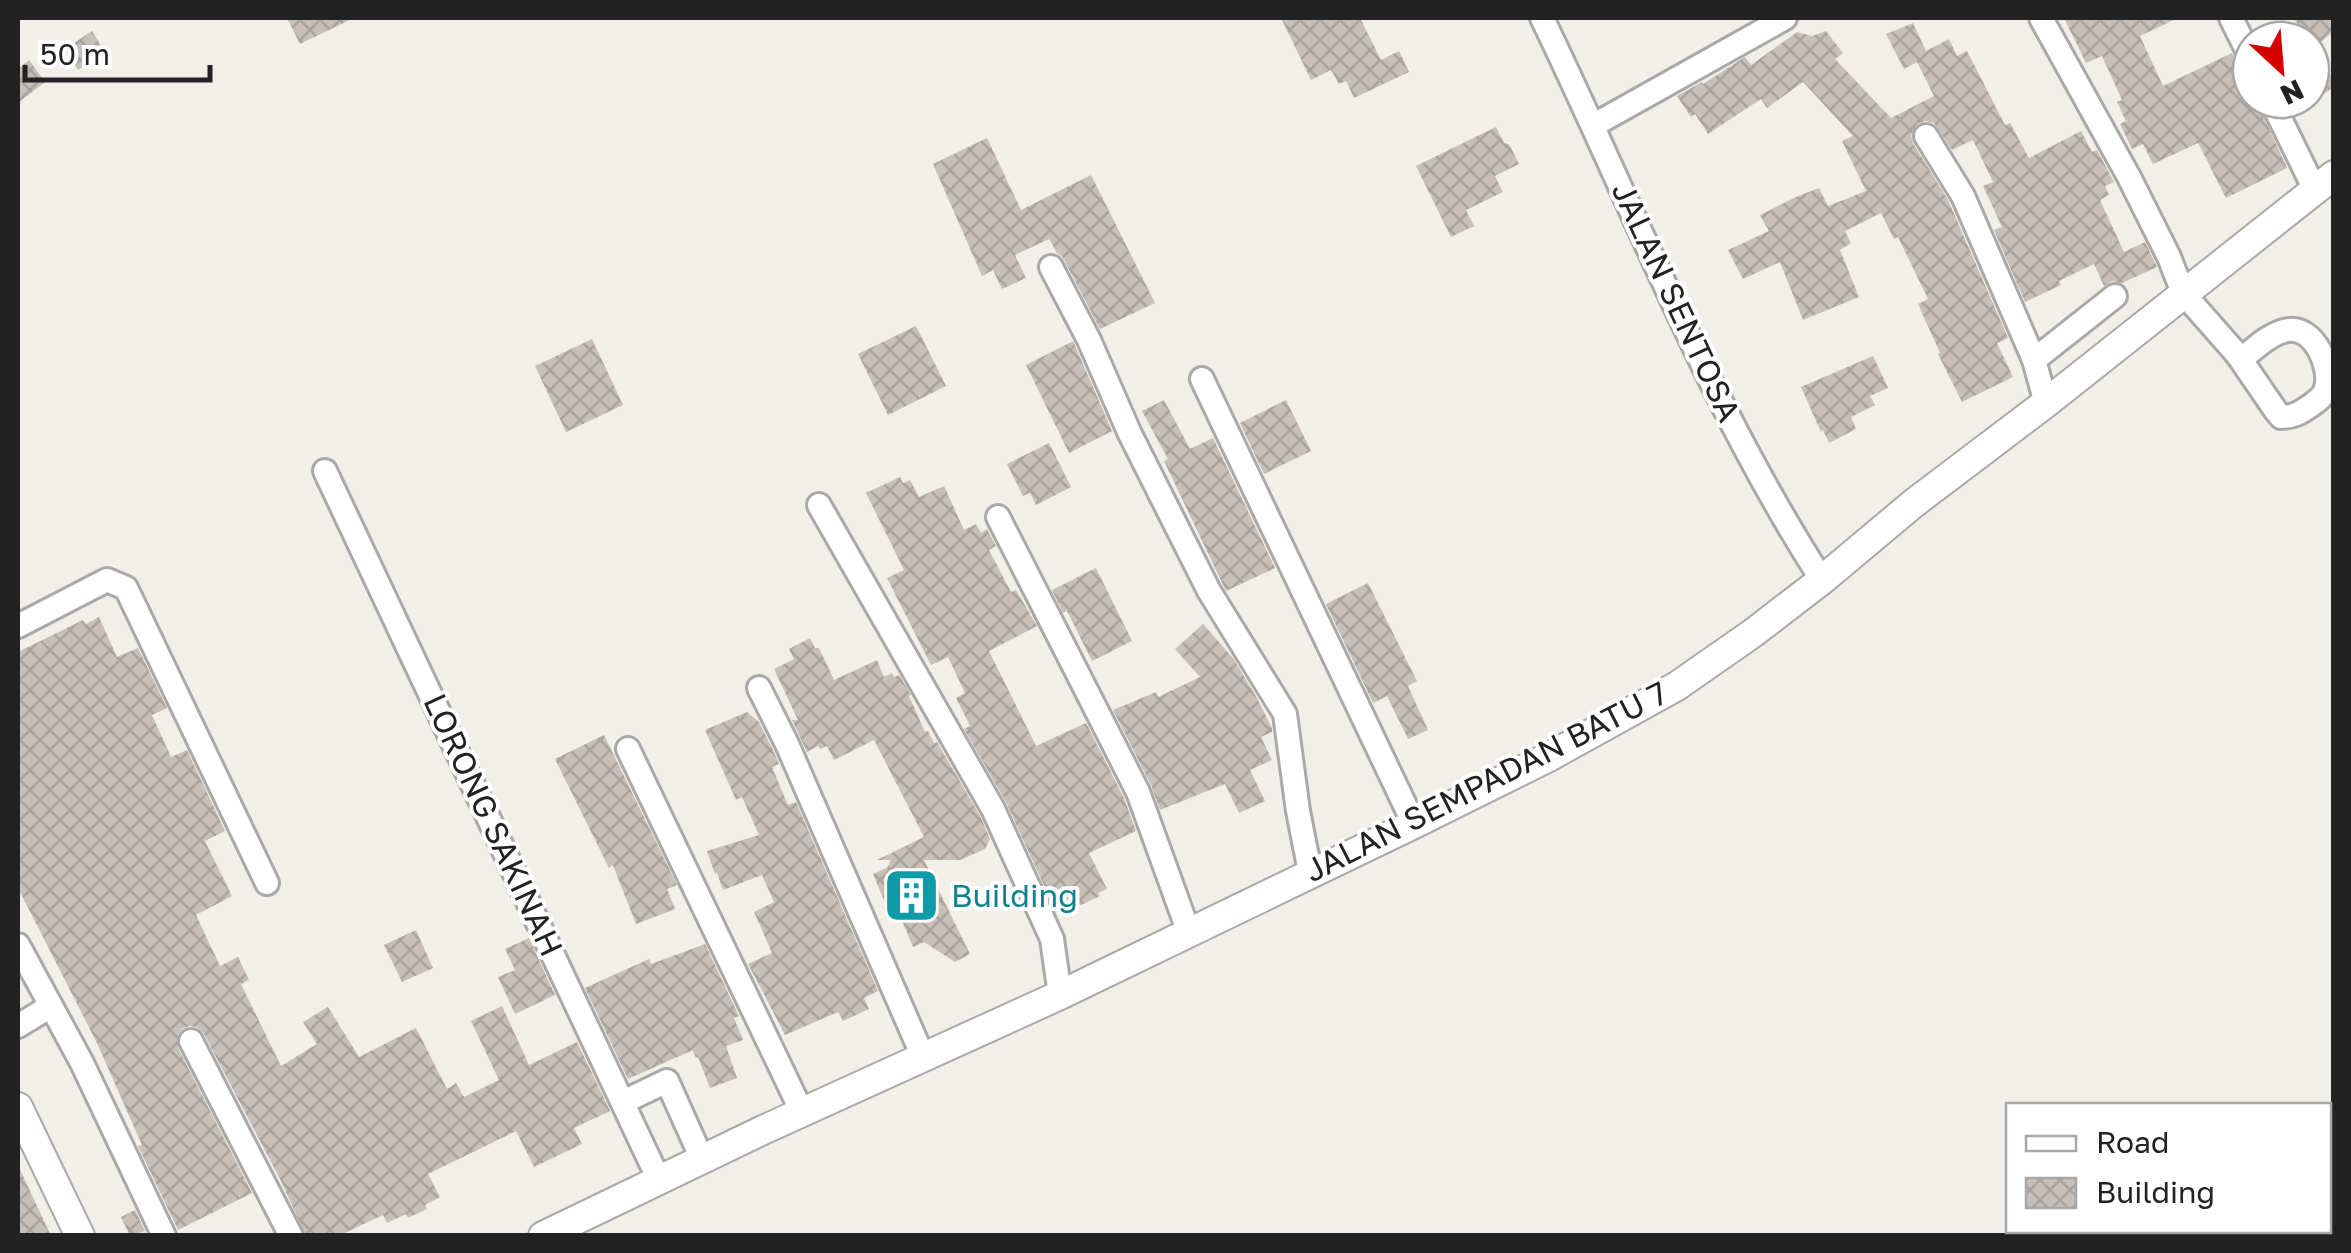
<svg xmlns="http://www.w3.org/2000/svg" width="2351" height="1253" font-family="'Golos Text',sans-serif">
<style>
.building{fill:url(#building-cross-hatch)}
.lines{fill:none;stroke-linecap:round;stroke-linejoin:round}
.minor-casing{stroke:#a9a9a9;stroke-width:28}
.tertiary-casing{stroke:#a9a9a9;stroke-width:32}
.minor{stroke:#fff;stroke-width:22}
.tertiary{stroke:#fff;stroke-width:28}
.labels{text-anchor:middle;stroke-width:8;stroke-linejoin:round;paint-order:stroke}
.street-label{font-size:32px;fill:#222;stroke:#fff}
.culture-label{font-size:32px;fill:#0d838f;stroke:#fff;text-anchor:start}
</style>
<defs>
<pattern id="building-cross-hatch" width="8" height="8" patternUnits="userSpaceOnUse" patternTransform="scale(2.5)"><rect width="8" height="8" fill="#c7bfb8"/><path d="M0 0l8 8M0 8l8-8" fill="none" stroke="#aba49e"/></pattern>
</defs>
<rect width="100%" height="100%" fill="#f2efe9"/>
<g class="building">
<path d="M287,18H354L300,44Z"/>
<path d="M1281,18H1360L1381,60L1399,51L1409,72L1354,98L1346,81L1339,84L1331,70L1311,80Z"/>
<path d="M2064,18H2178L2140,36L2163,86L2232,53L2238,66L2247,72L2251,79V100H2256L2287,168L2226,198L2198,143L2153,164L2143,144L2132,149L2120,124L2126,121L2117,102L2122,100L2102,56L2086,63Z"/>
<path d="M2293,18H2334V31L2316,46Z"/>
<path d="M1913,23L1926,51L1949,39L1957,56L1967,51L2005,125L2010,123L2029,158L2081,131L2092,152L2097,150L2114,182L2105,186L2109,195L2100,200L2124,252L2145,242L2157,267L2122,283L2112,281L2104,286L2094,264L2059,281L2061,285L2025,302L1994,230L2002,227L1983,186L1993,182L1973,140L1952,150L1934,123L1925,121L1917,124L1911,135L1913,143L1948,200L2008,338L1997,343L2013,377L1962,402L1938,354L1940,353L1918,304L1928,299L1898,237L1894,239L1881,213L1845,231L1851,243L1840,250L1859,297L1803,320L1780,262L1743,279L1728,250L1769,231L1760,215L1796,197L1819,188L1828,206L1866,191L1842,141L1853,136L1803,82L1767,108L1761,99L1708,134L1695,114L1691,117L1677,96L1702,82L1703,84L1745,57L1751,65L1797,32L1812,36L1826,31L1843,53L1835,59L1891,118L1934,96L1917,62L1904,69L1886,34Z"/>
<path d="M92,31L105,52L78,70L65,49Z"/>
<path d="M2311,46L2334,80V87L2311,102Z"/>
<path d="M29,60L45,82L18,103V69Z"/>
<path d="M1496,127L1504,143L1509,144L1519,164L1495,176L1503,192L1466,210L1474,226L1451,237L1416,166Z"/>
<path d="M987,138L1021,210L1091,175L1155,303L1100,329L1062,256L1057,253L1049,239L1015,255L1026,278L1002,289L993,270L982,276L933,164Z"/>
<path d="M916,326L946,386L888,415L858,354Z"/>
<path d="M592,339L623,405L566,432L535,366Z"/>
<path d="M1073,341L1112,431L1069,453L1026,365Z"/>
<path d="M1873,356L1888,388L1870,396L1875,405L1851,417L1856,429L1829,443L1823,430L1821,432L1801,387Z"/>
<path d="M1164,400L1190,449L1213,438L1275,568L1226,591L1164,461L1168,459L1142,411Z"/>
<path d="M1286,400L1311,451L1264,474L1240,423Z"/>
<path d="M1049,443L1071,487L1036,505L1030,493L1023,496L1007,464Z"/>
<path d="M900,477L903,483L910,480L919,497L944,486L964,530L976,524L981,533L987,529L996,546L989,550L1011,592L1016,590L1037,626L989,651L1036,746L1086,723L1124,798L1136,831L1089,853L1107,889L1098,893L1100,896L1064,913L1052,887L1046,890L1006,802L964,729L970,726L956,698L965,693L948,657L931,665L887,578L904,570L866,493Z"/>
<path d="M1096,568L1132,641L1092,661L1067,611L1063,613L1052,590Z"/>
<path d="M1368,583L1417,681L1408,686L1428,730L1408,739L1387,696L1373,703L1326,604Z"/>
<path d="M99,617L117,657L138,648L167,708L152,715L171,757L187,750L225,831L205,841L232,896L196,915L220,966L238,957L249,980L241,984L281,1066L317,1044L303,1022L328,1007L359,1057L416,1028L447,1089L456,1083L464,1097L499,1080L471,1021L502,1006L529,1065L577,1042L610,1111L574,1128L582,1144L534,1167L516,1131L428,1174L440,1197L425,1205L427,1209L408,1218L406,1214L387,1223L383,1215L338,1236H306L280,1179L204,1034L198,1028L191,1026L183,1028L178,1034V1048L252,1193L178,1230L138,1146L142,1145L97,1043L18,888V652L83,620L86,624Z"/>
<path d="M1203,624L1233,658L1257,698L1272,728V732L1261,737L1272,760L1250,770L1265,801L1239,813L1225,784L1160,810L1151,785L1113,710L1156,692L1158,697L1200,677L1175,649Z"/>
<path d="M810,638L815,648H819L834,680L877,660L884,677L892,673L894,677L899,675L911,695L909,696L925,732L928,731L934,743L937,742L980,816L990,839L985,849L960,860H924L970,954L955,962L924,942L913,947L901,918L893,922L873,874L887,868L891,860H877L924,837L874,740L834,760L827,746L820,749L818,746L807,752L792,720H798L774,669L794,659L789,649Z"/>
<path d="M747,712L759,722L773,750L779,764L772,767L788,805L796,802L878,991L864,998L869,1009L843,1021L838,1012L785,1035L748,964L772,953L754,912L774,902L762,875L723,890L717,873L715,874L707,851L759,835L742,797L736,800L705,730Z"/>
<path d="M604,735L677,885L667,889L675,909L636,924L613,865L609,868L555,759Z"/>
<path d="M416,930L433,968L402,982L384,945Z"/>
<path d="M529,938L555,995L515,1014L498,977L515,970L505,949Z"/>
<path d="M705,944L739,1016L734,1018L743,1040L726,1046L737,1078L710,1088L698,1057L696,1058L693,1050L628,1079L585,988L649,959L651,964Z"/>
<path d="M18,1165L51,1236H18Z"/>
<path d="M135,1210L145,1231L130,1236L121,1217Z"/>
</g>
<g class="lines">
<defs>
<g id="minor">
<path d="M1542,18C1633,206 1708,403 1822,580"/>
<path d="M2041,18L2129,177L2169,257L2183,293L2235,352L2241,360L2276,411L2281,417C2293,417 2300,413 2310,406C2317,401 2324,397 2326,388C2332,367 2314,326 2288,330C2270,333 2254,349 2241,360"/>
<path d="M2231,18L2251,58"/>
<path d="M2271,100L2315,190"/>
<path d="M1594,125L1785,18"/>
<path d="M1926,136L1963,196L2034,360L2046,403"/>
<path d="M1051,267L1089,340L1130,434L1209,591L1285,714L1298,811L1310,872"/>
<path d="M2034,360L2115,296"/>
<path d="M1202,379L1414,824"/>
<path d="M325,471L659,1180"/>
<path d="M819,505L993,809L1052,939L1060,995"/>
<path d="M998,517L1138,792L1189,933"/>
<path d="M18,626L107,580L126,588L267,883"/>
<path d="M759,688L787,744L923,1057"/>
<path d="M628,749L802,1112"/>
<path d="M18,945L82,1063L164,1236"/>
<path d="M18,1026L51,1006"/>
<path d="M191,1041L291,1236"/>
<path d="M623,1102L667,1081L702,1159"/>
</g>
<g id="tertiary">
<path d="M18,1107L80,1236"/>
<path d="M543,1236L763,1130L1060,995L1414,824L1547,758L1677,686L1753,633L1822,580L1914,503L2046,403L2334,175"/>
</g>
</defs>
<use href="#minor" class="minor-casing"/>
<use href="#tertiary" class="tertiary-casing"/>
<use href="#minor" class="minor"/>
<use href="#tertiary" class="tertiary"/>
</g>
<defs>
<symbol id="building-square" viewBox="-11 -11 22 22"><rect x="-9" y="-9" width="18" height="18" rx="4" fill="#0f9aa8" stroke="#fff"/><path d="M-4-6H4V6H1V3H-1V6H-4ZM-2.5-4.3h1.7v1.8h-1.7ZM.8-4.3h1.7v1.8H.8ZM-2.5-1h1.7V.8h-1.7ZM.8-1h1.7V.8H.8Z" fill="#fff"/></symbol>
</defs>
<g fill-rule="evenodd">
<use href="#building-square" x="880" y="864" width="63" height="63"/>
</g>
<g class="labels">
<g class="street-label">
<text transform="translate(1676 302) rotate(65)" y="11">JALAN SENTOSA</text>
<text transform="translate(1486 782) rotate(-27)" y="11">JALAN SEMPADAN BATU 7</text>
<text transform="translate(493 825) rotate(65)" y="11">LORONG SAKINAH</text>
</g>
<g class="culture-label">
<text x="951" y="907">Building</text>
</g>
</g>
<rect width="2351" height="1253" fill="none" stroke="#222222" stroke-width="40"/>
<rect x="2006" y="1103" width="325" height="130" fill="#ffffff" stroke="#a7a7a7" stroke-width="2.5"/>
<rect x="2026" y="1136" width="50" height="15" fill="#ffffff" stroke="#a7a7a7" stroke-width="2.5"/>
<text x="2096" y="1153" font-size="30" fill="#222222">Road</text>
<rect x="2026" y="1178" width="50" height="30" fill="url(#building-cross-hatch)" stroke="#a7a7a7" stroke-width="2.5"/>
<text x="2096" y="1203" font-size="30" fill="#222222">Building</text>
<g transform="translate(2281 70) rotate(154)"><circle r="48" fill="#ffffff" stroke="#a7a7a7" stroke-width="2.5"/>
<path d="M0-8L18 38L0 25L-18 38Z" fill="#d40000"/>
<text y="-15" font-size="28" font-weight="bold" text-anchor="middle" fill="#222222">N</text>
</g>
<path d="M25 65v15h185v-15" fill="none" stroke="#222222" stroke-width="5"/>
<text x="40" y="65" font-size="30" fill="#222222" stroke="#ffffff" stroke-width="8" paint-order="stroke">50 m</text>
</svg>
